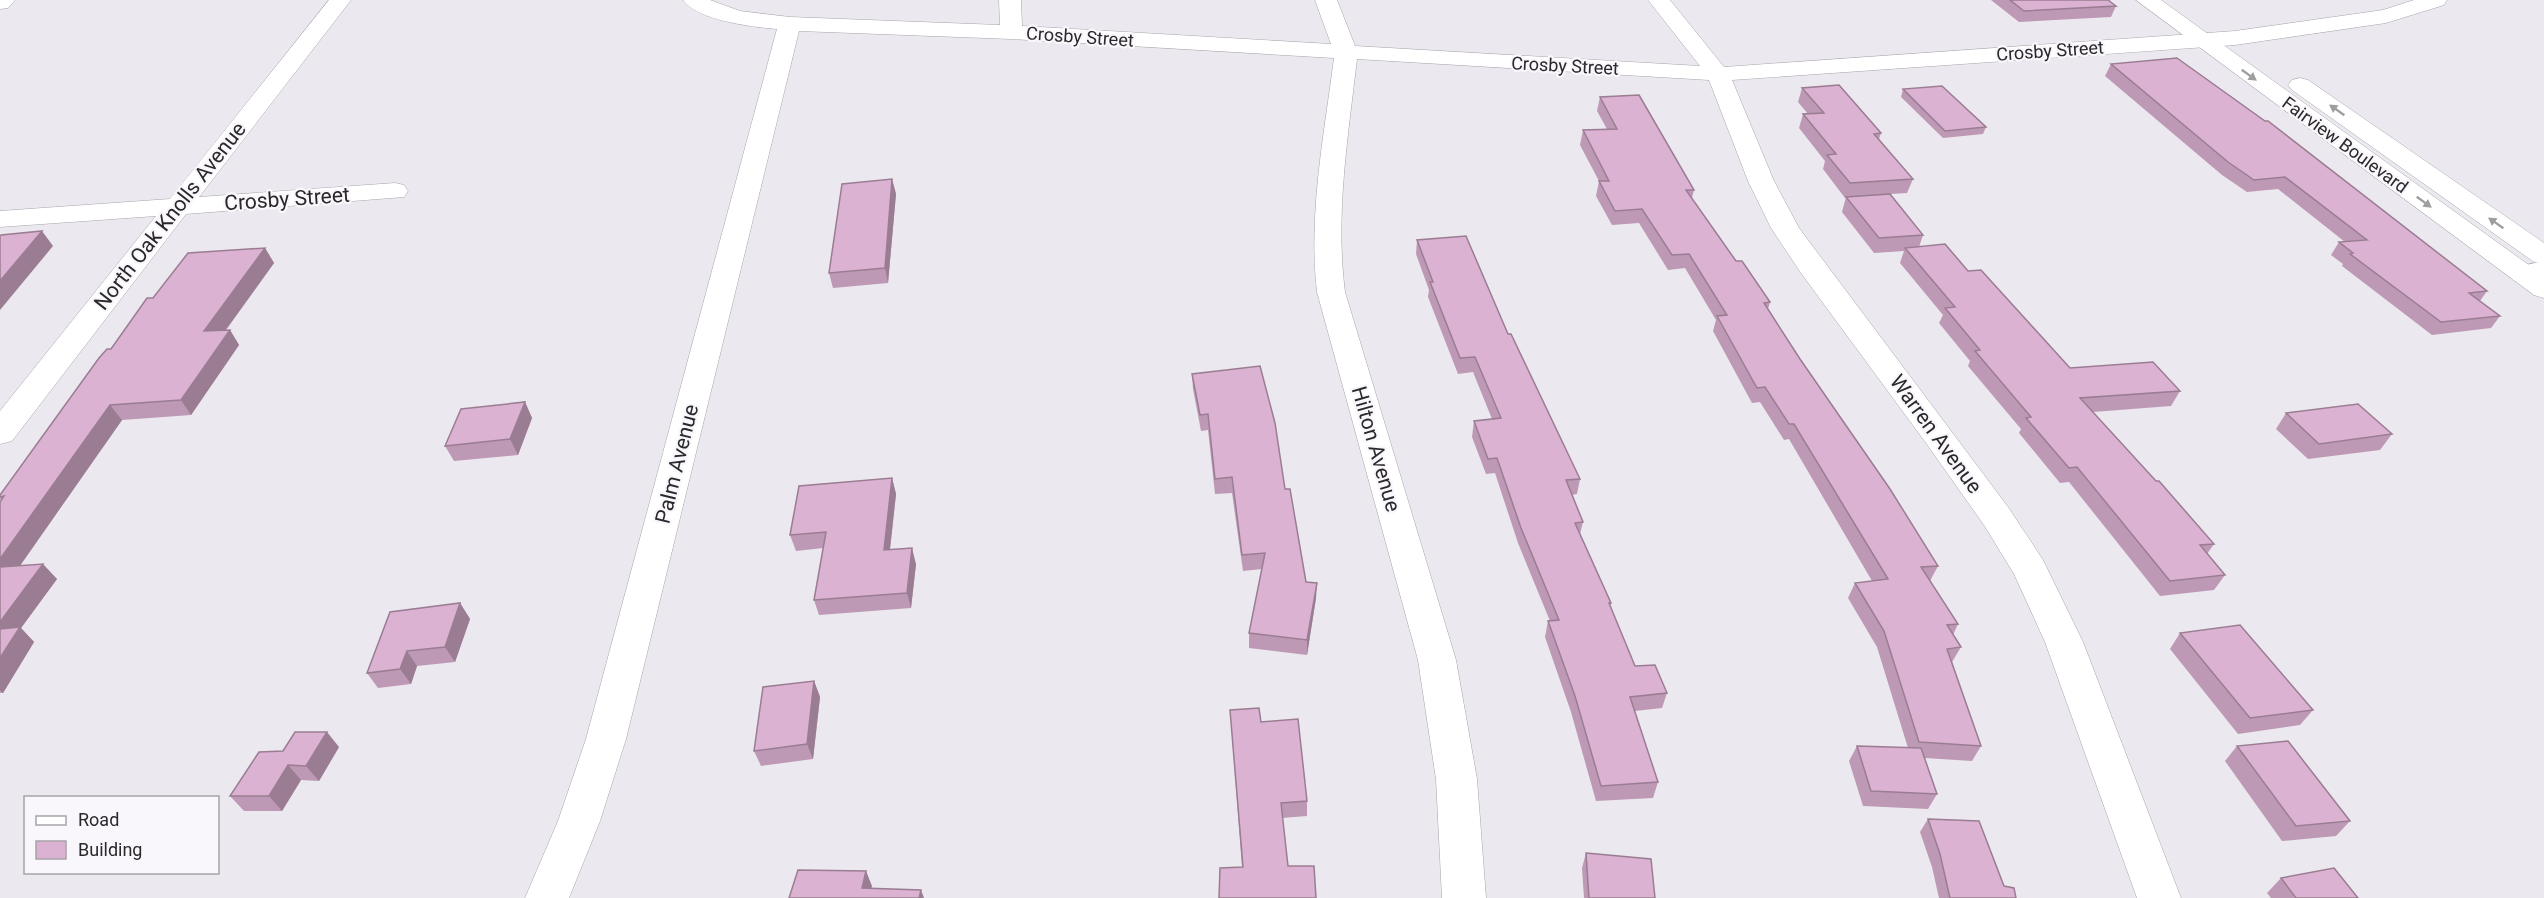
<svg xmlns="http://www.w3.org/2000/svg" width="2544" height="898" font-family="Roboto,sans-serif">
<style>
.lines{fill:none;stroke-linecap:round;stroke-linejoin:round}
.minor-casing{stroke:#a7a4aa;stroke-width:1}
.tertiary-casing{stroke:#a7a4aa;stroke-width:1}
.minor{fill:#fff;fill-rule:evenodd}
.tertiary{fill:#fff;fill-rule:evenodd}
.wall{fill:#bd99b5}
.shaded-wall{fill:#9a7d93}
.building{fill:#dcb2d2;stroke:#9a7d93;stroke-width:1.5}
.oneway{fill:#9f9e9f}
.labels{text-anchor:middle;stroke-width:4.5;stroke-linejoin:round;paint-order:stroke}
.far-street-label{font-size:18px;fill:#29282a;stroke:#f9f6fc}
.street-label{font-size:21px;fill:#29282a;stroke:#f9f6fc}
</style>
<rect width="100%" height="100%" fill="#ece8ef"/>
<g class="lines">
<defs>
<g id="minor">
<path d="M0,0H15L8,8L0,9Z"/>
<path d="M329,0H351L199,197L395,183L404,185L408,191L404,197L186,214L12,441L0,444V411L156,216L0,227V211L170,199Z"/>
<path d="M683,0H710L740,11L790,17L1000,25L999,0H1021L1022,26L1331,44L1315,0H1337L1355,46L1700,66L1648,0H1670L1724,67L2235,31L2383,10L2414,0H2447L2444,5L2386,23L2235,45L1732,80L1774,181L1799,228L2008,507L2043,560L2083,642L2181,898H2137L2045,642L2014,574L1984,525L1926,443L1801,273L1771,228L1748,181L1709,80L1357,59C1348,137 1335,214 1345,292L1456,660L1477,779L1486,898H1442L1436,779L1418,660L1317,292C1308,214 1324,136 1334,58L1011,39L799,31L626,739L600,821L569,898H525L558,821L586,739L777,29C754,27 698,21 683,0Z"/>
<path d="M2544,261V279L2523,283L2513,280L2509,274L2513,268Z"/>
</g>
<g id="tertiary">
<path d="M2136,0H2161L2544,276V298L2534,295Z"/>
<path d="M2300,78L2308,80L2544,243V264L2534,262L2292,90L2288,85L2292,80Z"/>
</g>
</defs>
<use href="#minor" class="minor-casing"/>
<use href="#tertiary" class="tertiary-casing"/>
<use href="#minor" class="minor"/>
<use href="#tertiary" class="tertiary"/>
</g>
<g class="wall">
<path d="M1991,0H2108L2116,6L2111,17L2019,22Z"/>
<path d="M2111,64L2487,291L2480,301L2500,316L2491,328L2432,335L2342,266L2343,264L2331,255L2339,242H2345L2278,189L2247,192L2222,175L2105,76Z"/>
<path d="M1802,88L1881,133L1879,139L1913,179L1907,193L1890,194L1923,235L1919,247L1968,271L2070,368L2180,391L2171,406L2093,412L2214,544L2207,554L2225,575L2214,590L2160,596L2069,482L2060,483L2019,433L2021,429L1968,366L1970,361L1939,323L1943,315L1900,263L1904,251L1874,253L1842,212L1846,197L1845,198L1823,169L1825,161L1799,128L1803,114H1808L1798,102Z"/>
<path d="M1903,89L1986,127L1983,134L1943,138L1901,97Z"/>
<path d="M1600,97L1694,190L1692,198L1736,261L1770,302L1768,309L1800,359L1938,566L1930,581L1958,624L1953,635L1961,647L1952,662L1981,746L1972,761L1925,758L1937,794L1928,809L1863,806L1849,761L1857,746L1908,748L1877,647L1848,598L1855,583L1872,581L1789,439L1784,440L1760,402L1752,403L1713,331L1716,320L1685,268L1668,270L1639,223L1612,225L1596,196L1599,181L1580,145L1583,130L1607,129L1597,111Z"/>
<path d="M892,179L896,194L888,283L833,288L829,273Z"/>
<path d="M1417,240L1508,334L1580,479L1577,494L1572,495L1583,522L1580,534L1611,603L1610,607L1635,666L1667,693L1662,708L1635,711L1658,782L1653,798L1596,801L1571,712L1545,637L1548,621H1550L1518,543L1495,473L1486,474L1472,437L1474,421L1492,419L1473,372L1458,374L1428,297L1429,290L1416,254Z"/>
<path d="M265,248L274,263L226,330H230L239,345L191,415L122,420L20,565L57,579L21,628L34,642L3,693H0V502L1,500L0,499V495L111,349Z"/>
<path d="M1192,374L1285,489L1306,582L1316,598L1307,655L1249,648V633L1262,569L1243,571L1232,493L1215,494L1208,430L1201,431L1193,389Z"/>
<path d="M525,402L532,418L518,455L454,461L445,446Z"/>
<path d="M2286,413L2392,434L2380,450L2308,459L2276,429Z"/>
<path d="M892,478L896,494L890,550L916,564L911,608L819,615L814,600L823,548L796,551L790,535Z"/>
<path d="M460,603L470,619L455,662L417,666L411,684L378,688L367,673Z"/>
<path d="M2180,633L2313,710L2300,725L2238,734L2170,649Z"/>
<path d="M814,681L820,697L813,759L761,766L754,751Z"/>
<path d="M1230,710L1261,722L1307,801V816L1282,818L1288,866L1242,867Z"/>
<path d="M2237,746L2350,821L2336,836L2282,841L2225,761Z"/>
<path d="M339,747L319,781L301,780L282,811H244L230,796L283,751Z"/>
<path d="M1928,819L2004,886L2016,898H1939L1932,867L1920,832Z"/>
<path d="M1586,853L1655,898H1584L1582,868Z"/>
<path d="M2281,878L2358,898H2271L2267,893Z"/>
</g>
<g class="shaded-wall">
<path d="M892,179L896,194L888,283L885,268Z"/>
<path d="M42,231L53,246L0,310V281Z"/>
<path d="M265,248L274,263L214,346L204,331Z"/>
<path d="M230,330L239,345L191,415L181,400Z"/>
<path d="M525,402L532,418L518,455L510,439Z"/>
<path d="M110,405L122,420L8,583L0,574V559Z"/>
<path d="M892,478L896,494L888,566L884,550Z"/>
<path d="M912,548L916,564L911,608L907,593Z"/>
<path d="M43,564L57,579L21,628L34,642L3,693L0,690V622Z"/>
<path d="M1317,583L1316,598L1307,655V640Z"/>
<path d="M460,603L470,619L455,662L445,647Z"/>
<path d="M407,651L417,666L411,684L400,669Z"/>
<path d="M814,681L820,697L813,759L807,744Z"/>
<path d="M327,732L339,747L319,781L306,766Z"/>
<path d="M288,765L301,780L282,811L269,796Z"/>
<path d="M866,871L872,886L869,898L862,888Z"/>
<path d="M921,890L924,898H919Z"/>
</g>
<g class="building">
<path d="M2010,0H2108L2116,6L2024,11Z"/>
<path d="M2177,58L2265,121H2268L2487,291L2469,293L2500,316L2441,322L2350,254L2353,253L2339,242L2367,240L2285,177L2254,180L2228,162L2111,64Z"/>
<path d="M1839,85L1881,133L1874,134L1913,179L1850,183L1827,155L1836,154L1803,114L1824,113L1802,88Z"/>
<path d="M1942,86L1986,127L1945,131L1903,89Z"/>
<path d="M1639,95L1694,190H1686L1736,261H1742L1770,302L1764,303L1800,359L1890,489L1938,566L1921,567L1958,624L1947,625L1961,647L1947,649L1981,746L1919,742L1884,631L1855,583L1888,579L1794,424H1789L1765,387L1757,388L1717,316L1727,315L1689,254L1672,255L1642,209L1615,211L1599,181H1609L1583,130L1617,129L1600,97Z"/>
<path d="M892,179L885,268L829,273L842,184Z"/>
<path d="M1890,194L1923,235L1879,238L1846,197Z"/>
<path d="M42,231L0,281V236L1,235Z"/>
<path d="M1466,236L1508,334H1511L1580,479L1566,480L1583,522L1575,523L1611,603H1609L1635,666L1655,665L1667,693L1630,697L1658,782L1601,786L1575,696L1548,621L1559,620L1521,528L1497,458L1488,459L1474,421L1501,418L1475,357L1460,358L1430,282H1433L1417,240Z"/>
<path d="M1945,244L1968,271L1981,270L2070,368L2153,362L2180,391L2080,398L2156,481H2159L2214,544L2200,545L2225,575L2170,581L2077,467L2069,468L2026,418L2031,417L1975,351L1980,350L1945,308L1955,307L1905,248Z"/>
<path d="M265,248L204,331L230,330L181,400L110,405L0,559V502L4,496L0,497V495L99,358L107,349H111L147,298H153L188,253Z"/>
<path d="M1260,366L1275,423L1285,489H1290L1306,582L1317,583L1307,640L1249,633L1265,553L1242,555L1232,477L1215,479L1208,414L1200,415L1192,374Z"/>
<path d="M525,402L510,439L445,446L461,409Z"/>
<path d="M2358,404L2392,434L2319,444L2286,413Z"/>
<path d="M892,478L884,550L912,548L907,593L814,600L826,532L790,535L799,486Z"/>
<path d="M43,564L0,622V567Z"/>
<path d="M460,603L445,647L407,651L400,669L367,673L390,612Z"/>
<path d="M2240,625L2313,710L2250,718L2180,633Z"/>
<path d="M20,627L0,658V629Z"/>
<path d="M814,681L807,744L754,751L763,687Z"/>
<path d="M1259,708L1261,722L1298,719L1307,801L1281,803L1288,866H1314L1316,898H1219L1220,868L1243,867L1230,710Z"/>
<path d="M295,732H327L306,766L288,765L269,796H230L259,752L283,751Z"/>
<path d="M2288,741L2350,821L2296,826L2237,746Z"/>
<path d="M1857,746L1921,748L1937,794L1871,791Z"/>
<path d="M1928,819L1979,821L2004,886L2014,888L2016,898H1950L1940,854Z"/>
<path d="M1586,853L1651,859L1655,898H1589Z"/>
<path d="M2334,868L2358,898H2296L2281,878Z"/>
<path d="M798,870L866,871L862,888L921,890L919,898H789Z"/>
</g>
<defs><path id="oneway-solid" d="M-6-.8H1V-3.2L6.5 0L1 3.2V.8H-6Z" transform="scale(1.5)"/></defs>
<g class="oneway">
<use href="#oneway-solid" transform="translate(2249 75) rotate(36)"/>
<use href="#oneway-solid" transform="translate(2337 110) rotate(-145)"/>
<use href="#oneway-solid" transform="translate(2424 202) rotate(36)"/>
<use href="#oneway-solid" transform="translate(2496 223) rotate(-145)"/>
</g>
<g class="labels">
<g class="far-street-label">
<text transform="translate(1080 37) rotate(4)" y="6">Crosby Street</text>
<text transform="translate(2050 51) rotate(-4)" y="6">Crosby Street</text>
<text transform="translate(1565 66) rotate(3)" y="6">Crosby Street</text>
<text transform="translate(2345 145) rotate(36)" y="6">Fairview Boulevard</text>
</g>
<g class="street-label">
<text transform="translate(287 199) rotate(-4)" y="7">Crosby Street</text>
<text transform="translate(170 216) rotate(-52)" y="7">North Oak Knolls Avenue</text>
<text transform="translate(1936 434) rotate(54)" y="7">Warren Avenue</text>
<text transform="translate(1376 449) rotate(74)" y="7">Hilton Avenue</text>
<text transform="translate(677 464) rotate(-76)" y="7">Palm Avenue</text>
</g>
</g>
<rect x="24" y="796" width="195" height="78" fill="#f9f6fc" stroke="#a6a4a8" stroke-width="1.5"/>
<rect x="36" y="816" width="30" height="9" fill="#ffffff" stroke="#a6a4a8" stroke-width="1.5"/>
<text x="78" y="826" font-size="18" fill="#29282a">Road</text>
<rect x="36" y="841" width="30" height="18" fill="#dcb2d2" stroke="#a6a4a8" stroke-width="1.5"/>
<text x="78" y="856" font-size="18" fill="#29282a">Building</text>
</svg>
